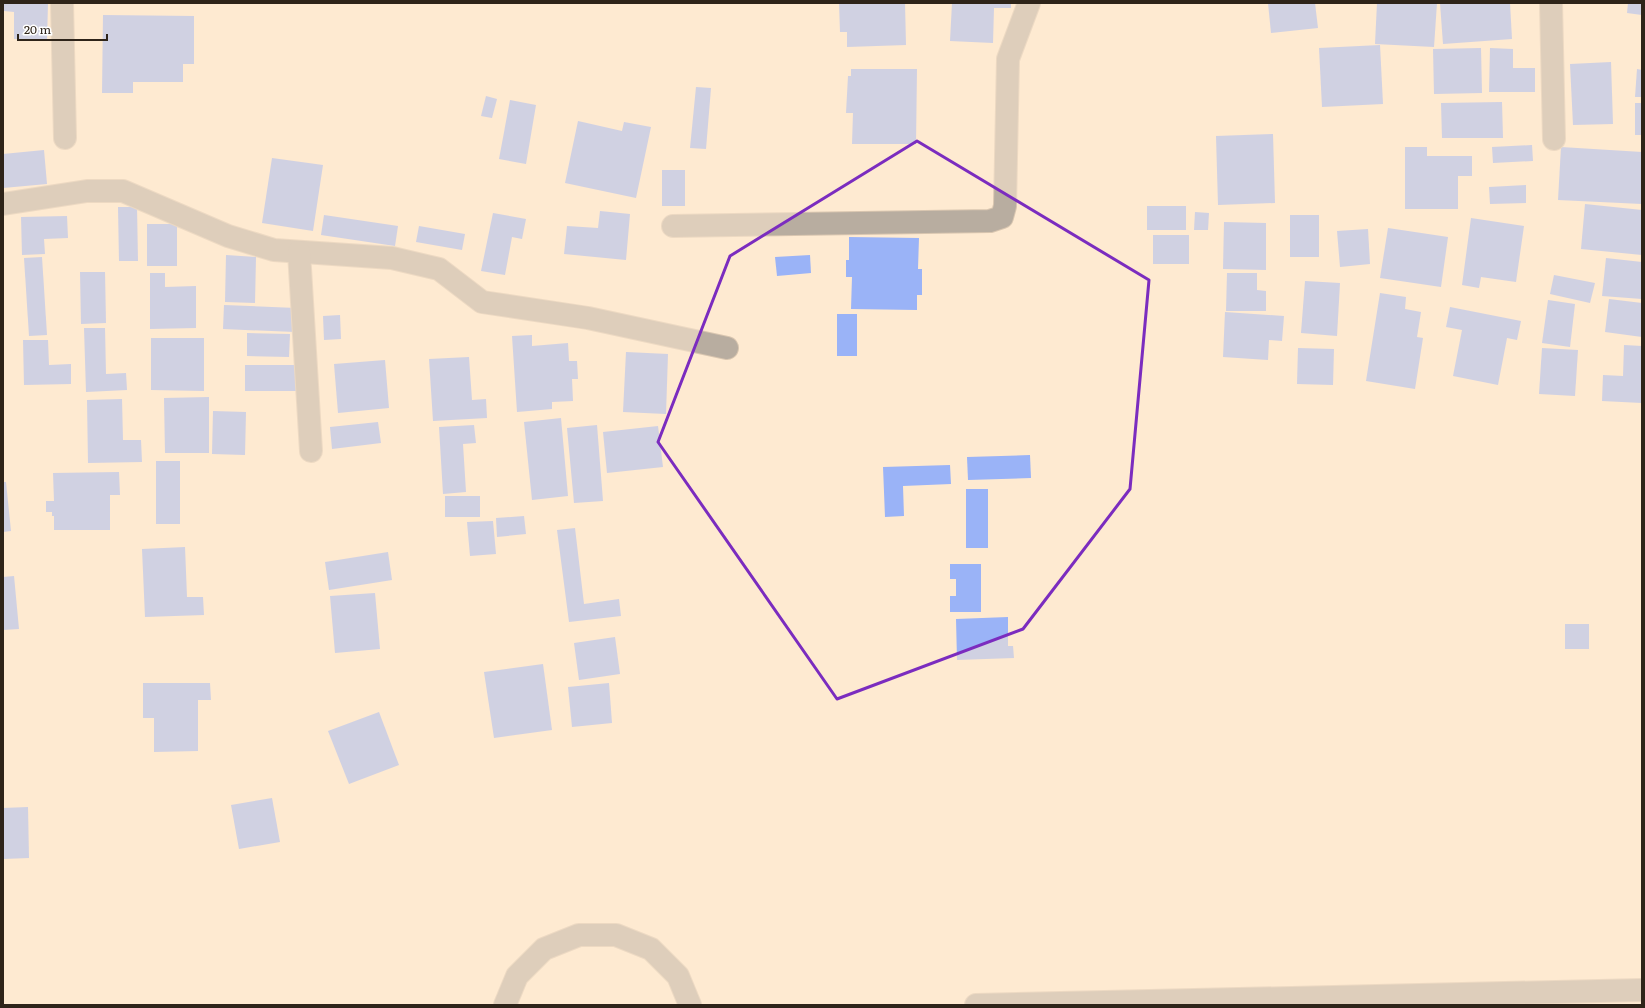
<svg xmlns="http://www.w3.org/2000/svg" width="1645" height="1008" font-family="Literata,serif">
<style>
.building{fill:#9ab3f7}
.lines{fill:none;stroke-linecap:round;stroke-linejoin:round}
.street-casing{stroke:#d9c6b0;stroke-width:24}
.street{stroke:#b8ada0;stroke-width:22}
.marked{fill:none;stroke:#7b2cbf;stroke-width:3;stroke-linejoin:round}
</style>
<rect width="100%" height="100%" fill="#feead1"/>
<g class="building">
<path d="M4,3H48L47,40L14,39V12L4,11Z"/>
<path d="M839,3H905L906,45L847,47V32H840Z"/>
<path d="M952,3H1011V8H994L993,43L950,41Z"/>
<path d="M1268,3H1315L1318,28L1271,33Z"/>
<path d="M1377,3H1437L1434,47L1375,44Z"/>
<path d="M1440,3H1510L1512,39L1443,44Z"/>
<path d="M1628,3H1642V15L1627,13Z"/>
<path d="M103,15L194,16V64H183V82H133V93H102Z"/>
<path d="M1380,45L1383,104L1322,107L1319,48Z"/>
<path d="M1481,48L1482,93L1434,94L1433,49Z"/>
<path d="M1490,48L1513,49V68H1535V92H1489Z"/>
<path d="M1611,62L1613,124L1573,125L1570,64Z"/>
<path d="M851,69H917L916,144H852L853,113H846L848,76H851Z"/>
<path d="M1637,69L1642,70V97H1635Z"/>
<path d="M696,87L711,88L706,149L690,148Z"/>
<path d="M486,96L497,99L492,118L481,116Z"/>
<path d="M510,100L536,105L526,164L499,159Z"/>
<path d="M1502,102L1503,138H1442L1441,103Z"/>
<rect x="1635" y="103" width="7" height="32"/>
<path d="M578,121L622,131L624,122L651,127L636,198L565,183Z"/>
<path d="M1273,134L1275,203L1218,205L1216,136Z"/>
<path d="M1532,145L1533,161L1493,163L1492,147Z"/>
<path d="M1405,147H1427V156H1472V176H1458V209H1405Z"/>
<path d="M1561,147L1642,152V204L1558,200Z"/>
<path d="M44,150L47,184L3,188V154Z"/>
<path d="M272,158L323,165L313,231L262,223Z"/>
<rect x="662" y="170" width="23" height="36"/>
<path d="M1526,185V203L1490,204L1489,187Z"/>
<path d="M1585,204L1642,210V255L1581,249Z"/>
<rect x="1147" y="206" width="39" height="24"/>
<path d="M118,207H137L138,261H119Z"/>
<path d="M600,211L630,214L626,260L564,254L567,226L598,228Z"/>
<path d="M1195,212L1209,213L1208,230H1194Z"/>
<path d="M493,213L526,219L522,239L512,237L505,275L481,271Z"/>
<path d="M324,215L398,226L395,246L321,235Z"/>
<rect x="1290" y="215" width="29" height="42"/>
<path d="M67,216L68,238L44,239L45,254L22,255L21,217Z"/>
<path d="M1471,218L1524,226L1516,282L1481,277L1479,288L1462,285Z"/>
<path d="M1224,222L1266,223V270L1223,269Z"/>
<rect x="147" y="224" width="30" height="42"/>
<path d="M419,226L465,234L462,250L416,242Z"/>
<path d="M1388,228L1448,237L1441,287L1380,278Z"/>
<path d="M1368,229L1370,264L1340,267L1337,231Z"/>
<rect x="1153" y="235" width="36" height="29"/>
<path d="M849,237L919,238L918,269H922V295H917V310L851,309L852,277H846V260H849Z"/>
<path d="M226,255L256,257L255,303L225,302Z"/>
<path d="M810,255L811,273L777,276L775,257Z"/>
<path d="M42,257L47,335L29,336L24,258Z"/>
<path d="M1606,258L1642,262V299L1602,296Z"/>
<path d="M80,272H105L106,323L81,324Z"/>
<path d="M150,273H165V287L196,286V328L150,329Z"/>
<path d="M1227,273H1257V290L1266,291V311H1226Z"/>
<path d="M1554,275L1595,283L1590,303L1550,294Z"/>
<path d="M1305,281L1340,283L1337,336L1301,333Z"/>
<path d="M1380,293L1406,297L1405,309L1421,312L1417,337L1423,338L1415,389L1366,381Z"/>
<path d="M1609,299L1642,303V337L1605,332Z"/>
<path d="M1548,300L1575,304L1570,347L1542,343Z"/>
<path d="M224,305L296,308L295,332L223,329Z"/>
<path d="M1450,307L1521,321L1517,340L1507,338L1498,385L1453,376L1462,330L1446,327Z"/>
<path d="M1225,312L1284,316L1282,341L1269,340L1268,360L1223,357Z"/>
<rect x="837" y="314" width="20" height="42"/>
<path d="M340,315L341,339L324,340L323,316Z"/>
<path d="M84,328H105L106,374L126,373L127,390L86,392Z"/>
<path d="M247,333L290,334L289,357L247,356Z"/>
<path d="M532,335V346L568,343L569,361H577L578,379H572L573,401L552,402V409L517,412L512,336Z"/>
<path d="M151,338H204V391L151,390Z"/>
<path d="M23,340H48L49,365L71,364V384L24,385Z"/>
<path d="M1624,345L1642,346V403L1602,401L1603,375L1623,376Z"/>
<path d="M1298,348L1334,349L1333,385L1297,384Z"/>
<path d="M1542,348L1578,350L1575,396L1539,394Z"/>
<path d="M626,352L668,354L666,414L623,412Z"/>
<path d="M469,357L472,400L486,399L487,418L433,421L429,359Z"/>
<path d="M385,360L389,408L338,413L334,364Z"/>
<rect x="245" y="365" width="52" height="26"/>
<path d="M209,397V453H165L164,398Z"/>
<path d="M122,399L123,440H141L142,462L88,463L87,400Z"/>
<path d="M213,411L246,412L245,455L212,454Z"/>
<path d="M561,418L568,496L532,500L524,422Z"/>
<path d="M378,422L381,443L332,449L330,427Z"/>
<path d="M474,425L476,443L463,444L466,492L443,494L439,427Z"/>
<path d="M597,425L603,501L574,503L567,428Z"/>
<path d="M658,426L663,467L607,473L603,432Z"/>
<path d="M1030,455L1031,478L968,480L967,457Z"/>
<rect x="156" y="461" width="24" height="63"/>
<path d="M950,465L951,484L903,486L904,516L885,517L883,467Z"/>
<path d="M119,472L120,495H110V530H54V516H52V512H46V501H54L53,473Z"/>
<path d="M3,482H6L11,531L3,532Z"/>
<rect x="966" y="489" width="22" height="59"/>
<rect x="445" y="496" width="35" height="21"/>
<path d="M524,516L526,534L497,537L496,518Z"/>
<path d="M493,521L496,554L470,556L467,522Z"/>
<path d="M575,528L584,604L619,599L621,616L569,622L557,530Z"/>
<path d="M185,547L187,597H203L204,615L145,617L142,549Z"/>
<path d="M388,552L392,580L329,590L325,562Z"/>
<path d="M950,564H981V612H950V596H956V579H950Z"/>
<path d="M14,576L19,629L3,630V577Z"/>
<path d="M375,593L380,649L335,653L330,596Z"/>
<path d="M1008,617V646H1013L1014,658L957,660L956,619Z"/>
<rect x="1565" y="624" width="24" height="25"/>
<path d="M615,637L620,674L579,680L574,643Z"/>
<path d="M543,664L552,730L494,738L484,672Z"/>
<path d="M143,683H210L211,700H198V751L154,752V718H143Z"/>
<path d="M609,683L612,723L572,727L568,687Z"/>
<path d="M379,712L399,765L349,784L328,731Z"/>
<path d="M272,798L280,842L239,849L231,805Z"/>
<path d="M28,807L29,858L3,859V808Z"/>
</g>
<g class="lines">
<defs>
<g id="street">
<path d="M62,3L65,138"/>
<path d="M1551,3L1554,139"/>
<path d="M3,204L87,191H123L228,236L274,250L392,258L439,269L482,302L588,318L727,348"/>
<path d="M673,226L990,221L1002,217L1005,206L1008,59L1029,3"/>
<path d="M299,252L311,451"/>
<path d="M505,1005L517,976L544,949L579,935H616L651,949L678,976L690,1005"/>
<path d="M976,1005L1642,990"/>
</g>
</defs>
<use href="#street" class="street-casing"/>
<use href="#street" class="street"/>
</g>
<path d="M0 0H1645V1008H0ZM917,141L1149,280L1130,489L1023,629L837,699L658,442L730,256Z" fill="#feead1" fill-opacity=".55" fill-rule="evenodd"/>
<path class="marked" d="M917,141L1149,280L1130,489L1023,629L837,699L658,442L730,256Z"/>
<rect width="1645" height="1008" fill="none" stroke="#2e2419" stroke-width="8"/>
<path d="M18 34v6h89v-6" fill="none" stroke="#2e2419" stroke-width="2"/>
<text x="24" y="34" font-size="12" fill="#2e2419" stroke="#ffffff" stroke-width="3" paint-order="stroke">20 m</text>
</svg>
